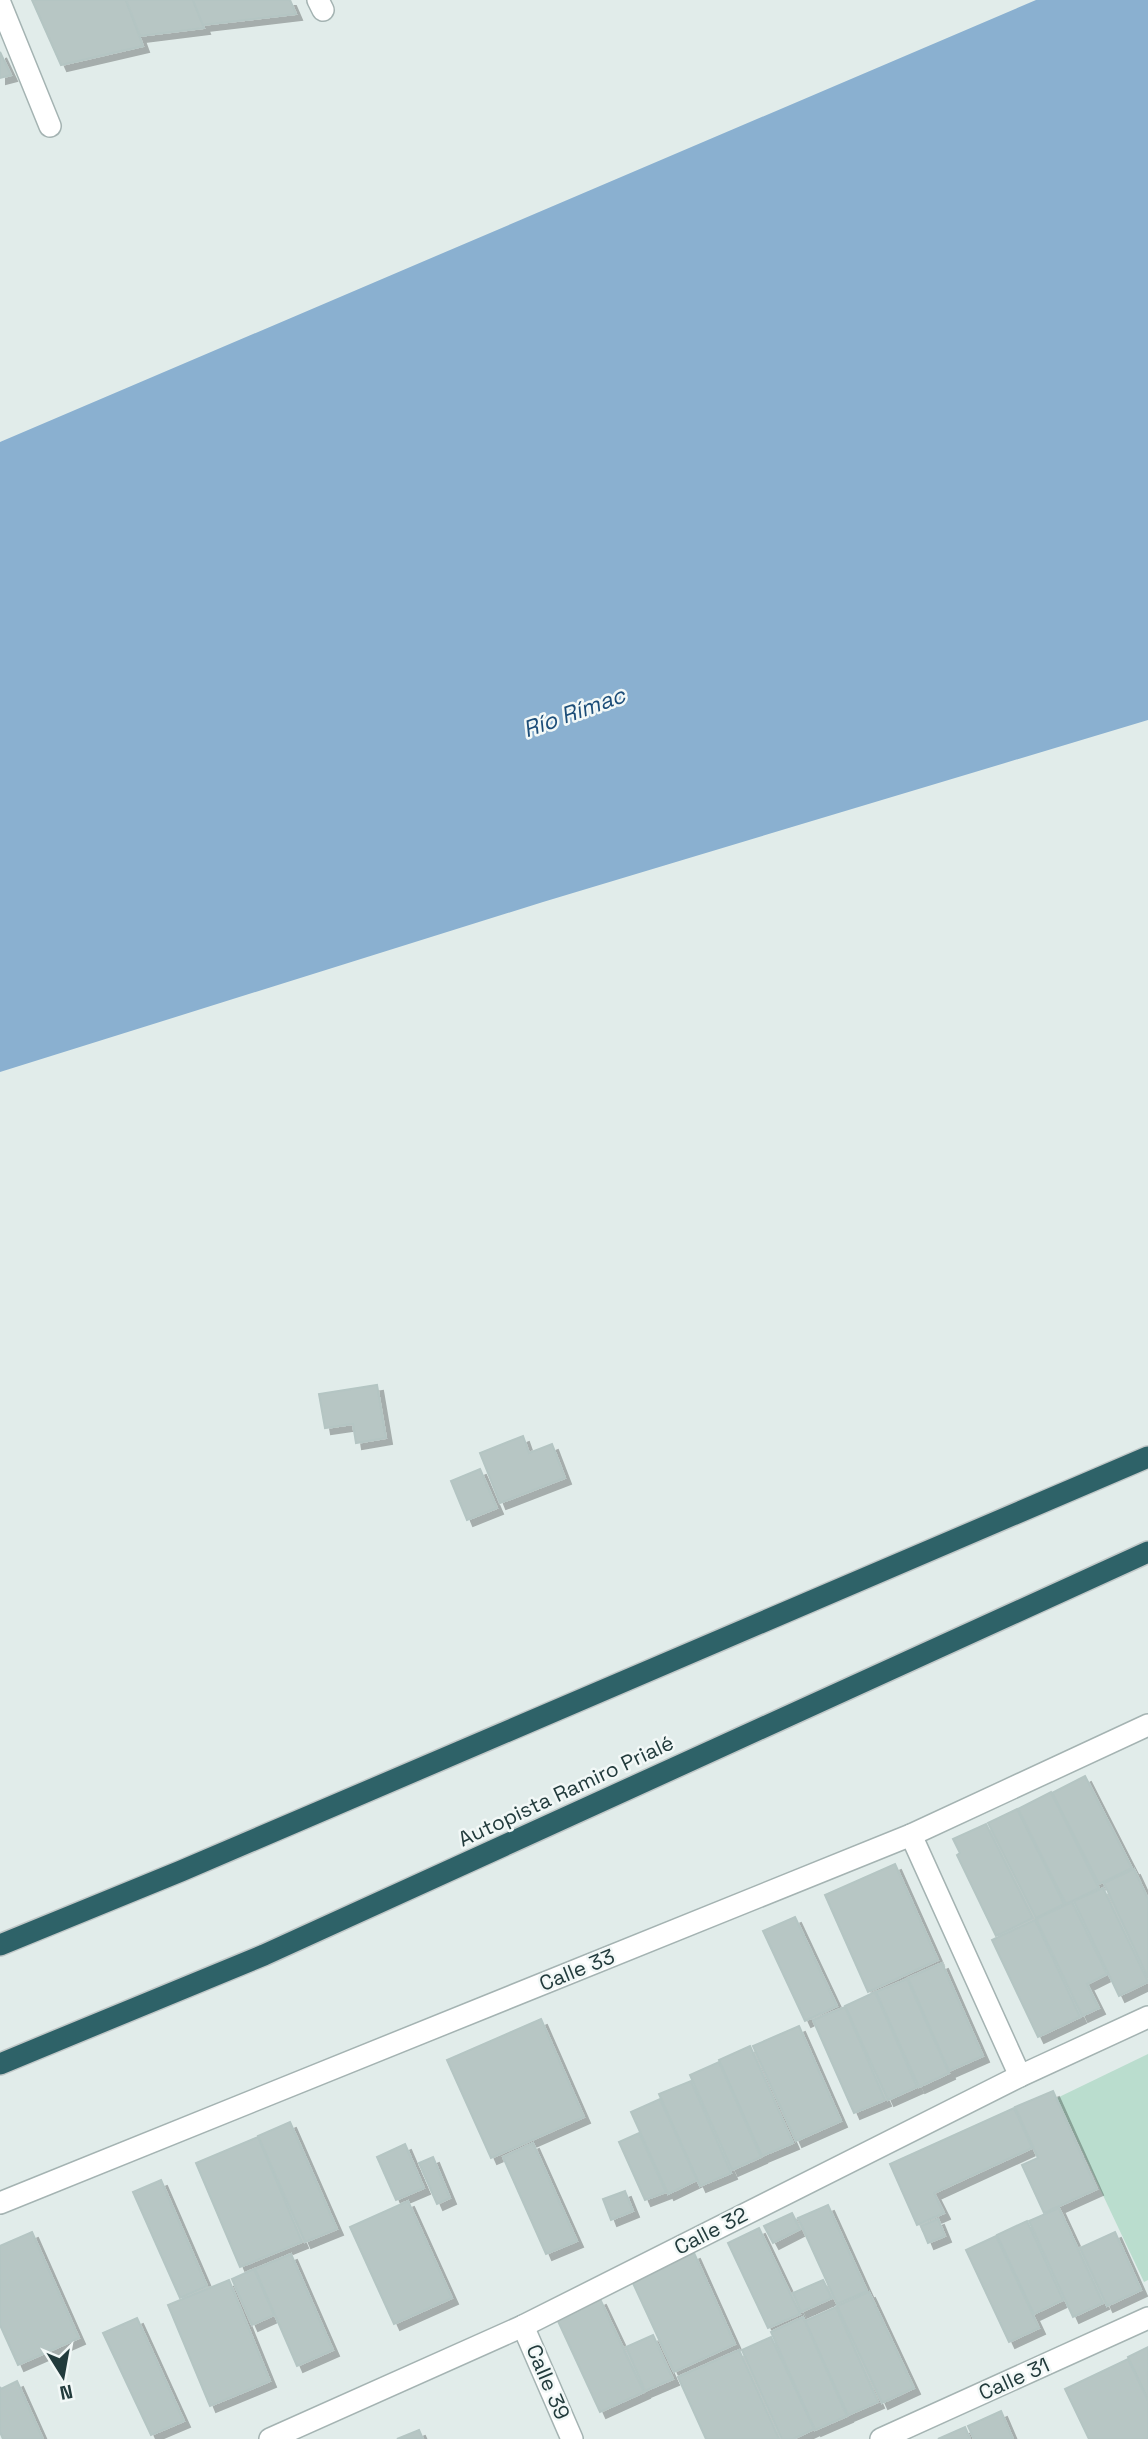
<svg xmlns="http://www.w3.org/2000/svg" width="1148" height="2439" font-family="'Space Grotesk',sans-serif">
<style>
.green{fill:#baddce}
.water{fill:#8ab0d0}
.building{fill:#b7c6c4;stroke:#b4c5c3;stroke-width:2;filter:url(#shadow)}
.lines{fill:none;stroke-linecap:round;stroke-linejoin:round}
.minor-casing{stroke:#a4b3b2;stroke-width:24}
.highway-casing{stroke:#c1c8c8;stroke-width:24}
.minor{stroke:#fff;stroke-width:21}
.highway{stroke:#2e6268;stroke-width:21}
.labels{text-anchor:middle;stroke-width:5;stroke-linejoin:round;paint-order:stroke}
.street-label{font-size:21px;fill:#223b3c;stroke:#f2f8f7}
.water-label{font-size:23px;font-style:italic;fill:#1c4d78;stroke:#f2f8f7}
</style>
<defs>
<filter id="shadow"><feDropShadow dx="6" dy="6" stdDeviation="0" flood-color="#0004"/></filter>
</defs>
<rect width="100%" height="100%" fill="#e1ecea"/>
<path class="green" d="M1148,2054V2280L1144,2282L1057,2098Z"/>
<path class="water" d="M1036,0H1148V720L543,902L0,1072V442Z"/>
<g class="building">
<path d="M32,0H126L143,46L61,65Z"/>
<path d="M126,0H193L204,28L140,36Z"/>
<path d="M193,0H290L296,14L203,25Z"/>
<path d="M0,52L11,75L0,78Z"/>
<path d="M377,1385L386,1438L356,1443L353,1424L325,1428L319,1394Z"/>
<path d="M523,1436L529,1453L552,1444L565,1478L500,1503L480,1453Z"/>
<path d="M480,1469L497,1508L467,1520L451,1481Z"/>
<path d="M1085,1776L1132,1868L1099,1884L1052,1793Z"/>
<path d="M1051,1792L1099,1888L1066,1904L1018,1809Z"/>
<path d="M1017,1809L1064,1904L1036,1918L988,1823Z"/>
<path d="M986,1824L1033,1918L996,1936L957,1855L960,1853L953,1839Z"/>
<path d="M895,1864L938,1960L868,1992L825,1895Z"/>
<path d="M1134,1869L1148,1899V1978L1104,1883Z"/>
<path d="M1103,1888L1148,1982L1119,1996L1074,1901Z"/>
<path d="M1072,1902L1107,1974L1087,1984L1099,2008L1082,2016L1036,1919Z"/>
<path d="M795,1917L837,2006L805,2021L763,1931Z"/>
<path d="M1035,1920L1080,2017L1038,2037L992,1940Z"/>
<path d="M942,1963L983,2056L949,2071L908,1978Z"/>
<path d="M907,1979L949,2073L919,2087L876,1992Z"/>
<path d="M875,1992L917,2087L888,2100L845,2006Z"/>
<path d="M845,2007L885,2100L854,2113L813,2020Z"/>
<path d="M541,2019L584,2117L491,2158L447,2060Z"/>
<path d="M799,2026L841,2121L796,2141L753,2046Z"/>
<path d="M750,2046L793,2143L762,2156L719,2060Z"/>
<path d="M719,2062L761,2157L732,2170L690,2075Z"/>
<path d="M691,2081L731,2173L700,2186L659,2094Z"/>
<path d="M1053,2091L1097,2189L1044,2213L1022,2165L1038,2158L1015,2107Z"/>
<path d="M660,2099L697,2180L668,2194L631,2112Z"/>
<path d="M1014,2108L1032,2148L934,2193L944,2213L917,2225L890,2164Z"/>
<path d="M290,2122L337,2229L305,2242L258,2136Z"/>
<path d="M639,2133L666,2192L645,2200L619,2142Z"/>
<path d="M258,2137L302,2242L240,2267L196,2163Z"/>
<path d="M533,2143L577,2241L546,2254L503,2157Z"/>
<path d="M405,2144L424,2188L396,2200L377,2157Z"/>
<path d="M433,2157L450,2198L437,2204L419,2163Z"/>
<path d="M161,2180L207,2286L180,2298L133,2192Z"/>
<path d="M625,2191L633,2211L611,2220L603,2199Z"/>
<path d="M408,2201L452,2298L394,2324L350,2227Z"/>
<path d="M828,2205L867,2291L837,2304L798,2218Z"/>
<path d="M1059,2208L1103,2303L1073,2317L1029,2221Z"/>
<path d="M792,2213L800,2229L773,2243L764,2226Z"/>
<path d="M938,2219L945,2236L928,2243L921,2226Z"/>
<path d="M1027,2221L1063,2300L1034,2314L997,2235Z"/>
<path d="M759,2228L800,2314L768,2328L728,2243Z"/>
<path d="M32,2232L79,2338L18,2365L0,2325V2246Z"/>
<path d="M1115,2232L1141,2290L1107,2306L1080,2248Z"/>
<path d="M996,2236L1039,2328L1009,2342L966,2250Z"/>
<path d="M694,2253L735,2344L674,2372L632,2281Z"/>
<path d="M291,2254L333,2350L297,2366L255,2269Z"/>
<path d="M254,2269L274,2315L252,2325L232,2279Z"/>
<path d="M229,2280L270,2381L210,2406L168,2305Z"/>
<path d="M823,2280L832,2298L801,2312L793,2293Z"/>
<path d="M869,2292L914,2388L882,2403L837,2306Z"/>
<path d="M600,2299L644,2392L600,2412L557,2319Z"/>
<path d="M836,2307L878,2402L848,2415L805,2321Z"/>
<path d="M803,2317L847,2416L815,2430L771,2332Z"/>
<path d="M137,2318L184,2421L151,2435L103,2333Z"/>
<path d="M653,2335L673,2379L645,2391L626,2347Z"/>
<path d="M771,2337L814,2429L793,2439H782L742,2350Z"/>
<path d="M1148,2347V2399L1128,2357Z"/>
<path d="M739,2350L779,2439H706L678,2377Z"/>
<path d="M1128,2359L1148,2401V2439H1089L1065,2389Z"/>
<path d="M17,2381L43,2439H3L0,2432V2387L1,2389Z"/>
<path d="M1001,2411L1013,2439H974L968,2426Z"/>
<path d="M965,2427L970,2439H938Z"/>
<path d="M419,2430L423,2439H397Z"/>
</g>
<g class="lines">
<defs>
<g id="minor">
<path d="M318,0L323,10"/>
<path d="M0,3L50,126"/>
<path d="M911,1835L1020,2076"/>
<path d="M0,2203L911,1835L1148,1725"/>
<path d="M523,2326L572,2439"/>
<path d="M270,2439L523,2326L1020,2076L1148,2017"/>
<path d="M881,2439L1148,2318"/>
</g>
<g id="highway">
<path d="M0,1945L181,1871L1148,1457"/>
<path d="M0,2064L264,1955L1148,1552"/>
</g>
</defs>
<use href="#minor" class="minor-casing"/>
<use href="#highway" class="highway-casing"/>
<use href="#minor" class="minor"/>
<use href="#highway" class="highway"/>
</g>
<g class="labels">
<g class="street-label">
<text transform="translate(566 1791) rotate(-25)" y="7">Autopista Ramiro Prialé</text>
<text transform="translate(577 1970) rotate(-22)" y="7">Calle 33</text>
<text transform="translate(711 2231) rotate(-27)" y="7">Calle 32</text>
<text transform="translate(1014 2379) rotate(-24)" y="7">Calle 31</text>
<text transform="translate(548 2382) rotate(67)" y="7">Calle 39</text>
</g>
<g class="water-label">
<text transform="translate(574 712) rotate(-20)" y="8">Río Rímac</text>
</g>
</g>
<g transform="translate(63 2376) rotate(169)" stroke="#f2f8f7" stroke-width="5" paint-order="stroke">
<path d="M0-5L12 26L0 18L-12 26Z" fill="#223b3c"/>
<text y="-10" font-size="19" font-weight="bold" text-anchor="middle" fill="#223b3c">N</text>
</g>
</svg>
